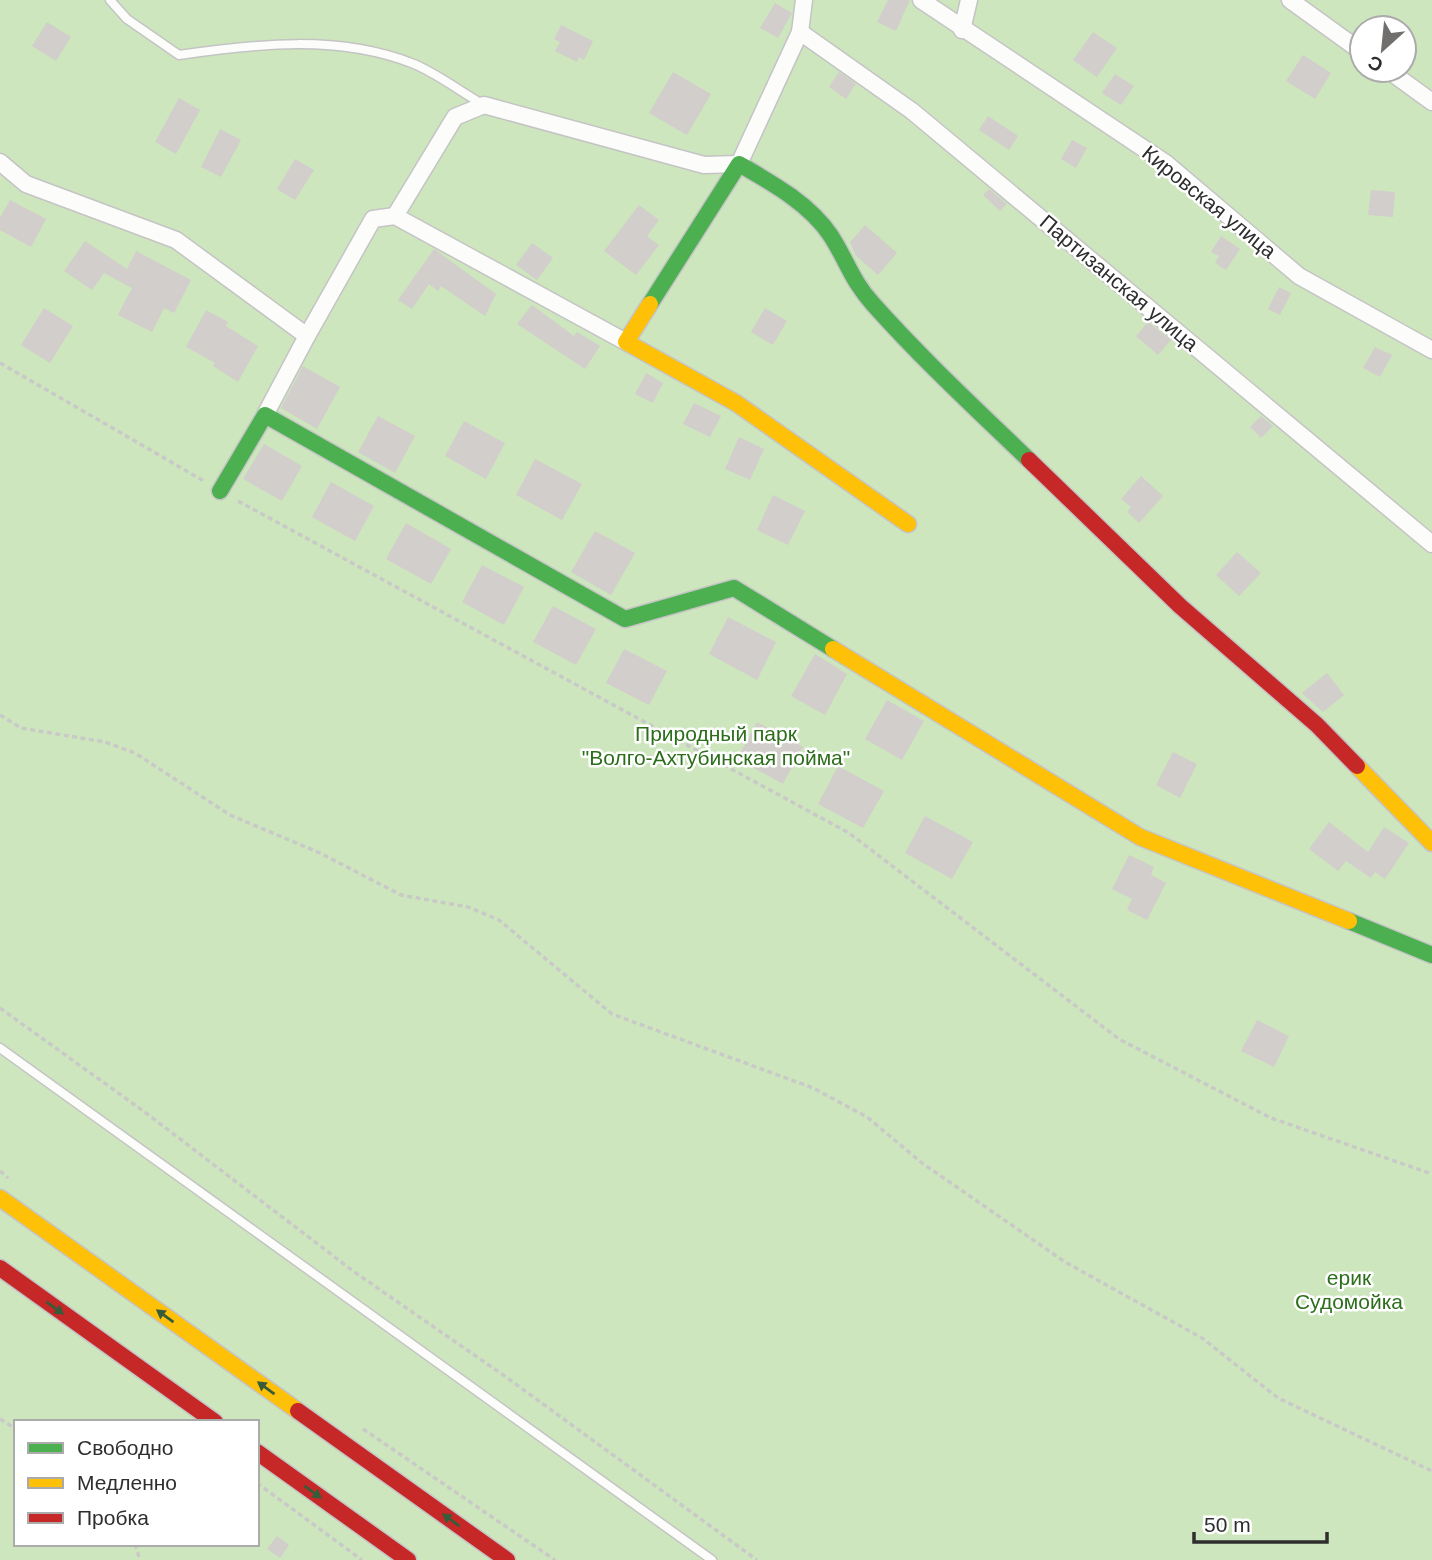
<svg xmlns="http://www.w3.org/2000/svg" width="1432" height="1560" font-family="Arial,sans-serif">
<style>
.green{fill:#cee6be;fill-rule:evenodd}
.building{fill:#d1cecb}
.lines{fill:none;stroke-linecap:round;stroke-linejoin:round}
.lane-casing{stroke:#c5c4c5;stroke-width:11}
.street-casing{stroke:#c5c4c5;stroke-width:19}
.fast-casing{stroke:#c5c4c5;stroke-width:19}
.slow-casing{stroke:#c5c4c5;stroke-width:19}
.jam-casing{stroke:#c5c4c5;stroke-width:19}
.path{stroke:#c9c9c8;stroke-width:3.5;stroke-dasharray:5 3.5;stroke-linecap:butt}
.lane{stroke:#fcfcfb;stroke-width:8}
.street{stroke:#fcfcfb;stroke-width:16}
.fast{stroke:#4caf50;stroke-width:16}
.slow{stroke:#ffc107;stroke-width:16}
.jam{stroke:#c62828;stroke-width:16}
.oneway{fill:#385b3a}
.labels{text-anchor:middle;stroke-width:5;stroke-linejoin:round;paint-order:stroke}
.street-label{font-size:21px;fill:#2e2e2e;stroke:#fff}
.park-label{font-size:21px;fill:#2c6e1b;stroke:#fff}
</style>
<rect width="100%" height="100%" fill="#ece8e4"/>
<path class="green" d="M0,0H1432V1560H0ZM1362,28H1404V70H1362ZM16,1422H257V1544H16Z"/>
<g class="building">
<path d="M888,0H910L896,31L877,22Z"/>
<path d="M775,3L792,13L778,38L760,28Z"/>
<path d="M47,22L71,37L56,61L32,46Z"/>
<path d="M561,25L593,41L584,60L579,57L577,62L555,51L560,42L554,39Z"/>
<path d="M1093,32L1117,48L1097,77L1073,60Z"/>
<path d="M1303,55L1331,73L1315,99L1286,81Z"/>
<path d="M673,72L711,94L687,135L649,113Z"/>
<path d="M839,72L856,84L846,99L829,87Z"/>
<path d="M1115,74L1134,86L1121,105L1102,93Z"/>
<path d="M179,98L200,110L176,154L155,142Z"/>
<path d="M988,116L1018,136L1009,150L979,130Z"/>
<path d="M220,129L241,140L221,177L201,167Z"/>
<path d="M1072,140L1087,148L1076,168L1061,159Z"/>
<path d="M295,159L314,170L295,200L277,189Z"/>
<path d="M989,189L1007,204L1000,211L983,195Z"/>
<path d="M1371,190L1395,192L1393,217L1368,215Z"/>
<path d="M10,200L46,219L31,247L0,230V218Z"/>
<path d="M639,205L659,220L647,236L659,245L636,275L604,251Z"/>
<path d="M865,225L897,253L878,275L856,256L850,242Z"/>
<path d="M1221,236L1240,249L1226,270L1215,263L1219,256L1211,252Z"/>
<path d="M85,241L127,269L136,251L191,280L174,313L164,308L152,332L118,315L132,288L104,273L92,290L64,271Z"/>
<path d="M532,243L553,258L537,280L516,265Z"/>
<path d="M434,249L496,294L485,316L441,286L438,291L429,284L412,309L398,300Z"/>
<path d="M1279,287L1291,293L1280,315L1268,309Z"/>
<path d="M532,305L574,336L577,332L600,346L585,369L517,324Z"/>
<path d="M44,308L73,326L50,363L21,345Z"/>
<path d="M765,308L787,321L773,345L751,332Z"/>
<path d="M206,310L228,322L226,326L258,346L238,382L213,366L215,363L186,347Z"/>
<path d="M1148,322L1171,340L1158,355L1136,336Z"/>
<path d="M1375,347L1392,355L1380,377L1363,368Z"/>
<path d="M303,366L340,387L317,429L281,408Z"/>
<path d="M646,373L663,383L653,403L635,394Z"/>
<path d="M694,403L721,416L710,437L683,424Z"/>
<path d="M378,416L415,436L395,473L358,452Z"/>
<path d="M1261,416L1273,426L1261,438L1250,427Z"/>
<path d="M464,421L505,443L486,479L445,456Z"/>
<path d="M739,437L764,449L750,480L725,469Z"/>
<path d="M264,444L302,466L282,501L243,479Z"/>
<path d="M535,459L582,484L562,520L516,495Z"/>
<path d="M1141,476L1163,496L1139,523L1127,512L1131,507L1121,499Z"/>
<path d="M331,482L374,506L355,541L312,517Z"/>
<path d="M773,495L805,511L788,545L757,530Z"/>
<path d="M406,523L451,549L431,584L386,559Z"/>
<path d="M595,531L635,553L611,595L571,572Z"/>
<path d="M1237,552L1261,573L1239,596L1216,575Z"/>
<path d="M482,565L524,587L504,625L462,602Z"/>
<path d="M553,606L596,629L576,665L533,642Z"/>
<path d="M728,617L776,642L757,680L709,654Z"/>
<path d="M624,649L667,671L649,705L606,683Z"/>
<path d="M815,654L847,674L825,715L791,696Z"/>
<path d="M1327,673L1344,695L1323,712L1302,693Z"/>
<path d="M887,700L924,721L902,760L865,739Z"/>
<path d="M757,722L803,747L783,784L737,759Z"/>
<path d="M1173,752L1197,764L1180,798L1156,785Z"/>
<path d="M838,766L884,791L863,828L818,804Z"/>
<path d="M925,816L973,842L952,879L905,853Z"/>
<path d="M1329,822L1368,852L1384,827L1409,843L1385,879L1375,872L1371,878L1346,861L1338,871L1309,849Z"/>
<path d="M1129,855L1154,867L1151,875L1166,883L1147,920L1127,910L1132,899L1112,889Z"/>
<path d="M1257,1020L1289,1036L1274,1067L1241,1051Z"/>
<path d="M277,1536L289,1545L280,1558L267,1549Z"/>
</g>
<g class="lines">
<defs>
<g id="lane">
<path d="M110,0L127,19L179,55C257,44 338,34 414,64C438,74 461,92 484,105"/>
<path d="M0,1048L712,1560"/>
</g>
<g id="street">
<path d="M921,0L1167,164L1299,276L1432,350"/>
<path d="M1290,0L1362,52"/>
<path d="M962,30L969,0"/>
<path d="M800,32L912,111L1432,544"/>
<path d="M1388,70L1432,102"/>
<path d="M0,162L26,184L176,240L307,336L373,219L395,216"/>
<path d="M626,342L395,216L455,117L484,105L704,165L739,164L800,32L804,0"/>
<path d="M265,415L307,336"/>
</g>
<g id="fast">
<path d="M650,304L739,164C772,183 810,204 831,236C847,261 852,281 873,304C922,359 976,409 1029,460"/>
<path d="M220,491L265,415L625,619L734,588L833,649"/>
<path d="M1349,921L1432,955"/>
</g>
<g id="slow">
<path d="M650,304L626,342L736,403L908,524"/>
<path d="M833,649L1140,837L1349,921"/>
<path d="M1357,766L1432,843"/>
<path d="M0,1198L298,1411"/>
</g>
<g id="jam">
<path d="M1029,460L1180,606L1317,725L1357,766"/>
<path d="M0,1268L215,1422"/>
<path d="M298,1411L507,1560"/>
<path d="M257,1452L408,1560"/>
</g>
</defs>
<use href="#lane" class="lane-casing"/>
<use href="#street" class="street-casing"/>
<use href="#fast" class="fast-casing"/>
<use href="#slow" class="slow-casing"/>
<use href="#jam" class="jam-casing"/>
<g class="path">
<path d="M0,363L204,481"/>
<path d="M238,501L849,833L1119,1039L1271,1118L1432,1174"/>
<path d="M0,715L21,728L105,742L135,753L230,815L320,853L401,895L468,907L499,920L612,1014L813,1088L867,1117L922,1163L1065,1262L1202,1338L1278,1398L1432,1471"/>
<path d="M0,1008L146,1113L353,1271L506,1377L757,1560"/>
<path d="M0,1171L8,1178"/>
<path d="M0,1419L16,1429"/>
<path d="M363,1429L555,1560"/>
<path d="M257,1483L362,1560"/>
<path d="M135,1544L140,1560"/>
</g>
<use href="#lane" class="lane"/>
<use href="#street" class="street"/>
<use href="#fast" class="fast"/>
<use href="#slow" class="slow"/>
<use href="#jam" class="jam"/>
</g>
<defs><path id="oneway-solid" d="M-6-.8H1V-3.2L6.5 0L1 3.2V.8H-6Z" transform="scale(1.75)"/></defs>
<g class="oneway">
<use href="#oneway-solid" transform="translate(55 1308) rotate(36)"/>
<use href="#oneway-solid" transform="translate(165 1316) rotate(-144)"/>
<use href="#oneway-solid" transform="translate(266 1388) rotate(-144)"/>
<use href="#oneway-solid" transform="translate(313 1492) rotate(36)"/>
<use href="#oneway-solid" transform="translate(451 1520) rotate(-144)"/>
</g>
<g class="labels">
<g class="street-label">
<text transform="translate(1209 202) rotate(39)" y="7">Кировская улица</text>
<text transform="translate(1119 283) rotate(40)" y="7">Партизанская улица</text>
</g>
<g class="park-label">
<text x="716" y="741">Природный парк<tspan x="716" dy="24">"Волго-Ахтубинская пойма"</tspan></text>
<text x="1349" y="1285">ерик<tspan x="1349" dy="24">Судомойка</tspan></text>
</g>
</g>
<rect x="14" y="1420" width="245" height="126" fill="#ffffff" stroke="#ababab" stroke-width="2"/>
<rect x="28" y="1443" width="35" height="10" fill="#4caf50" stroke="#ababab" stroke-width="2"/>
<text x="77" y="1455" font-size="21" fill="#2e2e2e">Свободно</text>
<rect x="28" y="1478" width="35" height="10" fill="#ffc107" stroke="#ababab" stroke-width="2"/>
<text x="77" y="1490" font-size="21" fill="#2e2e2e">Медленно</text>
<rect x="28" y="1513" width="35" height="10" fill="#c62828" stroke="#ababab" stroke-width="2"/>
<text x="77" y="1525" font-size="21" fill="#2e2e2e">Пробка</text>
<g transform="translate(1383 49) rotate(207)"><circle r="33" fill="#ffffff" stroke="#ababab" stroke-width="2"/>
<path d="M0-5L12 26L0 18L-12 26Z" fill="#706f6e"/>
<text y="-10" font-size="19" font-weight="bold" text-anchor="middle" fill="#2e2e2e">С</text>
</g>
<path d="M1194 1532v10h133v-10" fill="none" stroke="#2e2e2e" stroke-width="3.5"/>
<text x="1204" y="1532" font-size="21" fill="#2e2e2e" stroke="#ffffff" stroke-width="5" paint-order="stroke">50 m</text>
</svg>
